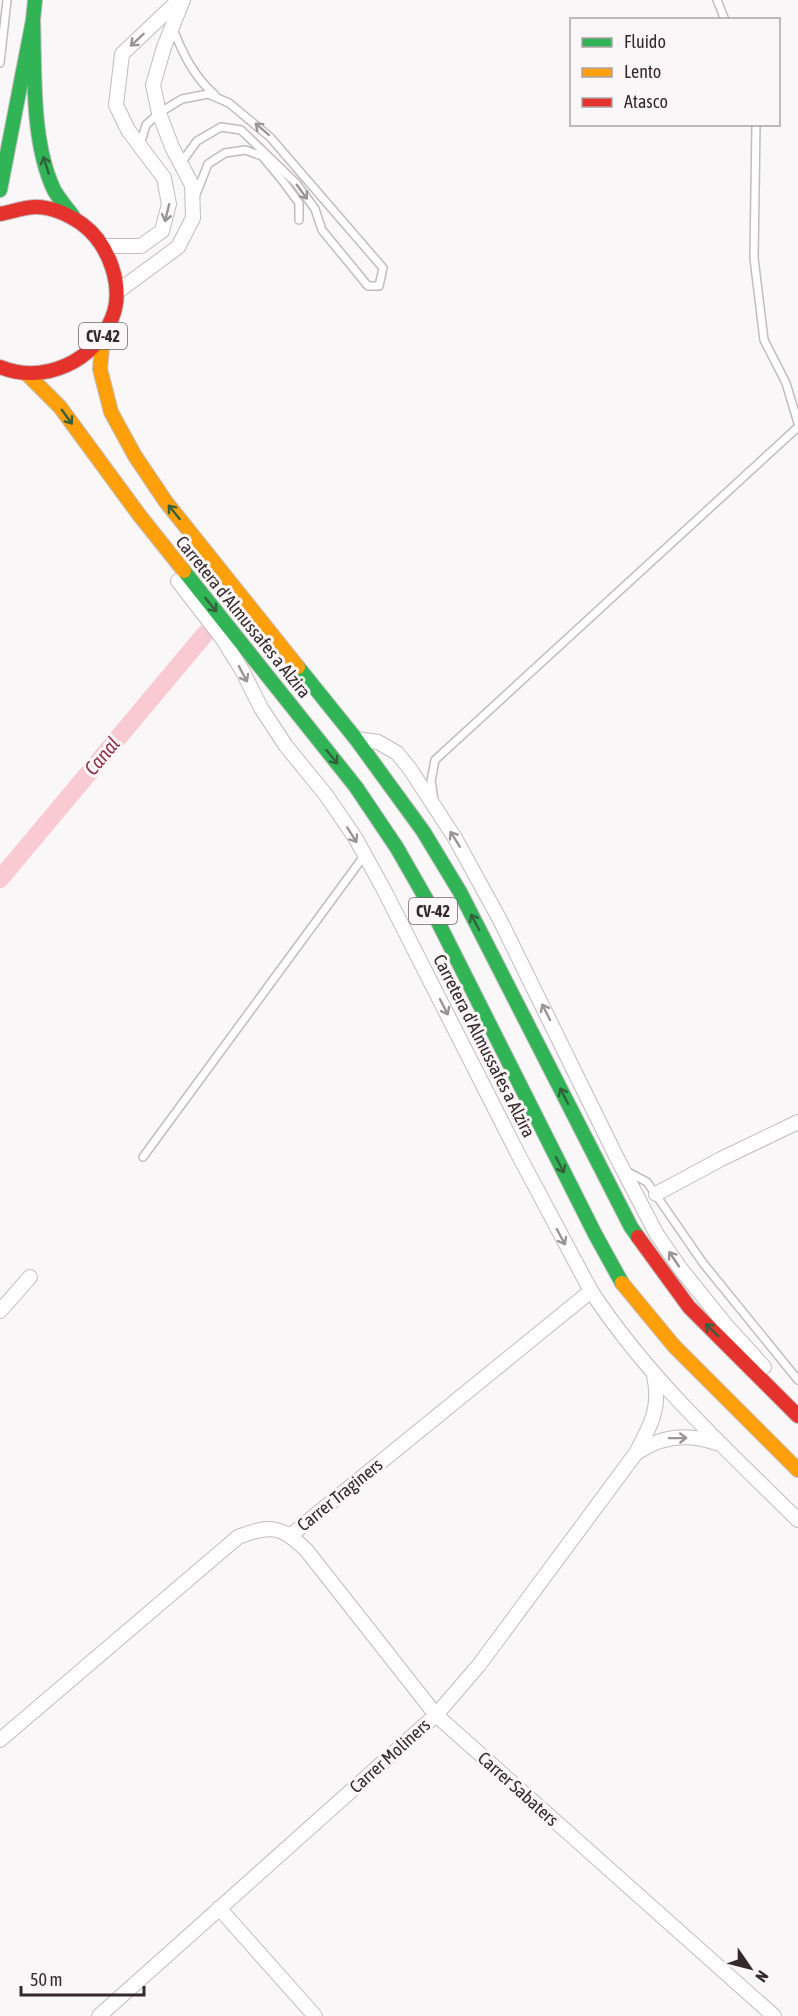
<svg xmlns="http://www.w3.org/2000/svg" width="798" height="2016" font-family="'Asap Condensed',sans-serif">
<style>
.lines{fill:none;stroke-linecap:round;stroke-linejoin:round}
.canal{stroke:#f9cad2;stroke-width:18}
.lane-casing{stroke:#c2bcbd;stroke-width:10}
.street-casing{stroke:#c2bcbd;stroke-width:16}
.fast-casing{stroke:#c2bcbd;stroke-width:16}
.slow-casing{stroke:#c2bcbd;stroke-width:16}
.jam-casing{stroke:#c2bcbd;stroke-width:16}
.lane{stroke:#fefefe;stroke-width:7}
.street{stroke:#fefefe;stroke-width:14}
.fast{stroke:#30b455;stroke-width:14}
.slow{stroke:#ff9f0a;stroke-width:14}
.jam{stroke:#e5322d;stroke-width:14}
.oneway{stroke:#999495}
.oneway2{stroke:#32613c}
.labels{text-anchor:middle;stroke-width:6;stroke-linejoin:round;paint-order:stroke}
.shield{fill:#fbf6f7;stroke:#706769;stroke-width:1.5}
.shield-label{font-size:16px;font-weight:bold;fill:#342a2c}
.street-label{font-size:18px;fill:#342a2c;stroke:#fbf6f7}
.water-label{font-size:20px;font-style:italic;fill:#8e314a;stroke:#fbf6f7}
</style>
<rect width="100%" height="100%" fill="#faf7f8"/>
<g class="lines">
<path class="canal" d="M0,879L205,634"/>
<defs>
<g id="lane">
<path d="M717,0L725,20"/>
<path d="M173,29C183,54 194,77 215,95"/>
<path d="M0,63L7,0"/>
<path d="M756,124L754,258L764,340L786,383L798,423"/>
<path d="M140,145L146,125L159,113L182,99L208,94L229,103L270,137L383,268L379,286H368L322,230L315,209L296,183L241,130L221,127L197,141L181,163"/>
<path d="M195,197L208,164L225,153L245,150L262,156L282,180L299,203V220"/>
<path d="M434,800L431,781L435,760L798,427"/>
<path d="M143,1157L364,856"/>
<path d="M626,1171L647,1182L703,1263L798,1380"/>
</g>
<g id="street">
<path d="M105,246H141L162,231L169,204L164,178L128,130L116,105L122,54L179,0"/>
<path d="M117,292L178,247L193,218L192,185L172,147L159,113L153,85L164,47L183,0"/>
<path d="M178,581L222,638L242,670L261,708L286,746L326,795L356,839L384,890L519,1156L591,1291C648,1378 725,1448 798,1520"/>
<path d="M356,739L378,742L397,753L410,769L455,838L500,920L617,1158L656,1233L680,1268L725,1324L764,1367"/>
<path d="M656,1194L721,1159L798,1122"/>
<path d="M0,1311L30,1277"/>
<path d="M638,1452C662,1436 688,1433 716,1443"/>
<path d="M291,1535L591,1291"/>
<path d="M0,1740L238,1537C271,1524 282,1526 307,1551L436,1715L774,2016"/>
<path d="M219,1908L315,2016"/>
<path d="M99,2016L436,1715L479,1665L636,1453C651,1425 661,1408 654,1375"/>
</g>
<g id="fast">
<path d="M33,20C35,73 31,141 54,190C59,199 67,208 73,216"/>
<path d="M0,190L33,20L35,0"/>
<path d="M184,571L356,787L397,848L429,904L595,1234L622,1283"/>
<path d="M298,667L356,739L423,831L460,892L631,1227L638,1237"/>
</g>
<g id="slow">
<path d="M103,337L100,369L111,412L135,456L166,502L298,667"/>
<path d="M27,374L60,407L140,516L184,571"/>
<path d="M622,1283L674,1346L798,1470"/>
</g>
<g id="jam">
<path d="M0,214C11,212 24,207 36,207C52,207 69,215 82,224C108,243 125,286 112,318C95,361 44,385 0,367"/>
<path d="M638,1237L689,1307L798,1416"/>
</g>
</defs>
<use href="#lane" class="lane-casing"/>
<use href="#street" class="street-casing"/>
<use href="#fast" class="fast-casing"/>
<use href="#slow" class="slow-casing"/>
<use href="#jam" class="jam-casing"/>
<use href="#lane" class="lane"/>
<use href="#street" class="street"/>
<use href="#fast" class="fast"/>
<use href="#slow" class="slow"/>
<use href="#jam" class="jam"/>
</g>
<defs><path id="oneway-shaft" d="M-6 0H5M1.5-3L5.5 0L1.5 3" fill="none" stroke-width="1.6" stroke-linecap="round" stroke-linejoin="round" transform="scale(1.5)"/></defs>
<g class="oneway">
<use href="#oneway-shaft" transform="translate(137 40) rotate(137)"/>
<use href="#oneway-shaft" transform="translate(262 129) rotate(-139)"/>
<use href="#oneway-shaft" transform="translate(302 192) rotate(54)"/>
<use href="#oneway-shaft" transform="translate(167 213) rotate(104)"/>
<use href="#oneway-shaft" transform="translate(243 674) rotate(62)"/>
<use href="#oneway-shaft" transform="translate(352 835) rotate(58)"/>
<use href="#oneway-shaft" transform="translate(455 839) rotate(-122)"/>
<use href="#oneway-shaft" transform="translate(444 1007) rotate(63)"/>
<use href="#oneway-shaft" transform="translate(546 1012) rotate(-117)"/>
<use href="#oneway-shaft" transform="translate(561 1237) rotate(62)"/>
<use href="#oneway-shaft" transform="translate(674 1259) rotate(-124)"/>
<use href="#oneway-shaft" transform="translate(678 1438) rotate(-1)"/>
</g>
<g class="oneway2">
<use href="#oneway-shaft" transform="translate(46 165) rotate(-108)"/>
<use href="#oneway-shaft" transform="translate(67 417) rotate(54)"/>
<use href="#oneway-shaft" transform="translate(174 512) rotate(-129)"/>
<use href="#oneway-shaft" transform="translate(211 605) rotate(51)"/>
<use href="#oneway-shaft" transform="translate(332 757) rotate(51)"/>
<use href="#oneway-shaft" transform="translate(475 922) rotate(-117)"/>
<use href="#oneway-shaft" transform="translate(564 1096) rotate(-117)"/>
<use href="#oneway-shaft" transform="translate(560 1165) rotate(63)"/>
<use href="#oneway-shaft" transform="translate(712 1330) rotate(-136)"/>
</g>
<g class="labels">
<g class="shield">
<rect x="79" y="323" width="48" height="26" rx="4.5"/>
<rect x="409" y="898" width="48" height="26" rx="4.5"/>
</g>
<g class="shield-label">
<text x="103" y="342">CV-42</text>
<text x="433" y="917">CV-42</text>
</g>
<g class="street-label">
<text transform="translate(243 617) rotate(51)" y="6">Carretera d'Almussafes a Alzira</text>
<text transform="translate(484 1046) rotate(63)" y="6">Carretera d'Almussafes a Alzira</text>
<text transform="translate(340 1495) rotate(-39)" y="6">Carrer Traginers</text>
<text transform="translate(390 1756) rotate(-42)" y="6">Carrer Moliners</text>
<text transform="translate(518 1789) rotate(42)" y="6">Carrer Sabaters</text>
</g>
<g class="water-label">
<text transform="translate(102 756) rotate(-50)" y="7">Canal</text>
</g>
</g>
<rect x="570" y="18" width="210" height="108" fill="#fbf6f7" stroke="#aba4a6" stroke-width="1.5"/>
<rect x="582" y="38" width="30" height="9" fill="#30b455" stroke="#aba4a6" stroke-width="1.5"/>
<text x="624" y="48" font-size="18" fill="#342a2c">Fluido</text>
<rect x="582" y="68" width="30" height="9" fill="#ff9f0a" stroke="#aba4a6" stroke-width="1.5"/>
<text x="624" y="78" font-size="18" fill="#342a2c">Lento</text>
<rect x="582" y="98" width="30" height="9" fill="#e5322d" stroke="#aba4a6" stroke-width="1.5"/>
<text x="624" y="108" font-size="18" fill="#342a2c">Atasco</text>
<g transform="translate(750 1968) rotate(125)" stroke="#fbf6f7" stroke-width="4.5" paint-order="stroke">
<path d="M0-4.5L10 22L0 15L-10 22Z" fill="#342a2c"/>
<text y="-9" font-size="16" font-weight="bold" text-anchor="middle" fill="#342a2c">N</text>
</g>
<path d="M21 1986v9h123v-9" fill="none" stroke="#342a2c" stroke-width="3"/>
<text x="30" y="1986" font-size="18" fill="#342a2c" stroke="#fbf6f7" stroke-width="4.5" paint-order="stroke">50 m</text>
</svg>
